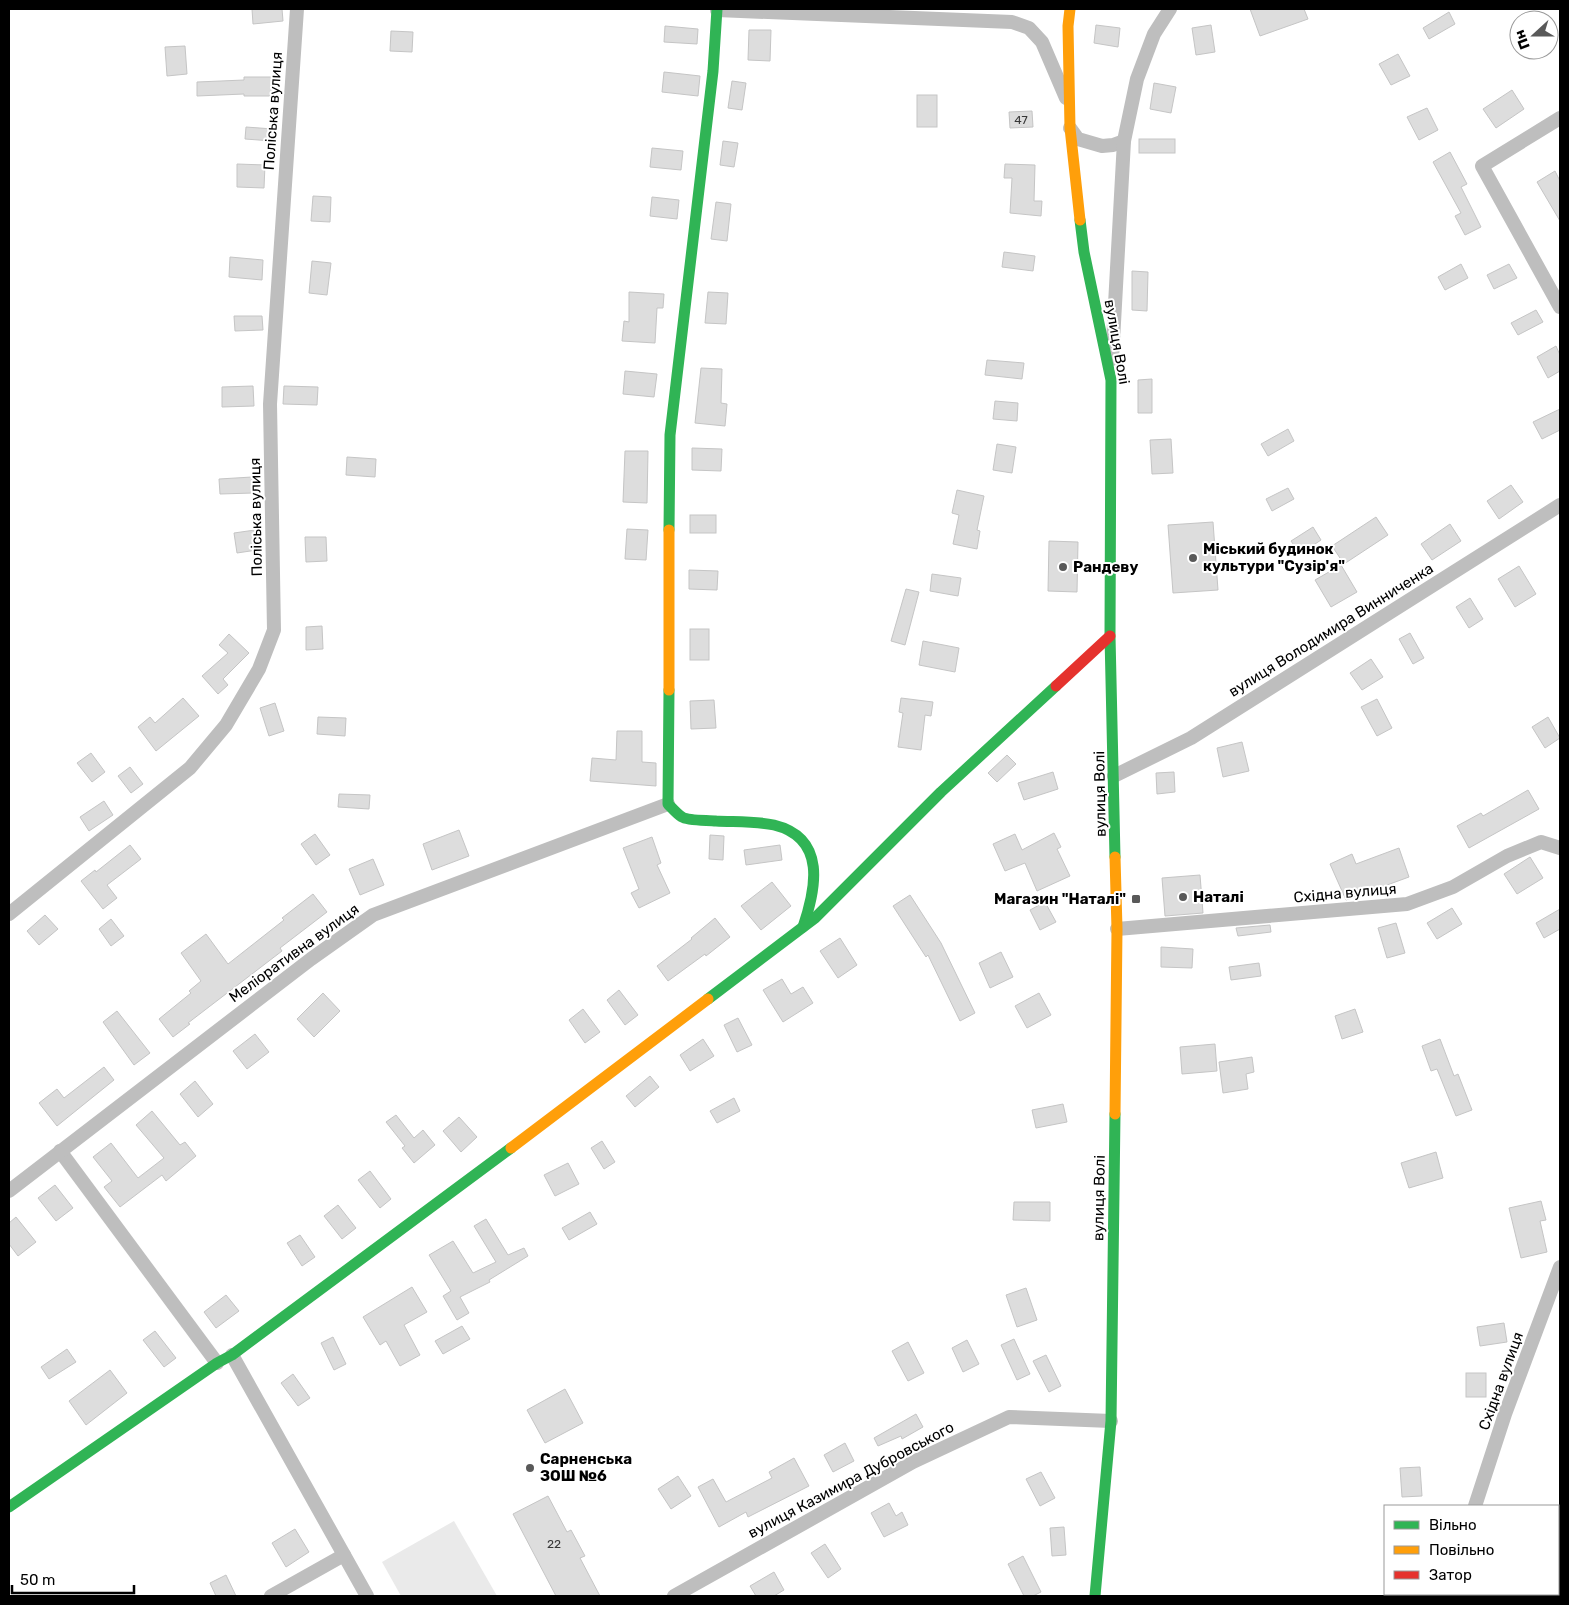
<svg xmlns="http://www.w3.org/2000/svg" width="1569" height="1605" font-family="Rubik,sans-serif">
<style>
.green{fill:#eaeaea}
.building{fill:#ddd;stroke:#c5c5c5}
.lines{fill:none;stroke-linecap:round;stroke-linejoin:round}
.street{stroke:#bebebe;stroke-width:14}
.fast{stroke:#30b455;stroke-width:11}
.slow{stroke:#ff9f0a;stroke-width:11}
.jam{stroke:#e5322d;stroke-width:11}
.poi-dot{fill:#595959;stroke:#fff;stroke-width:2}
.labels{text-anchor:middle;stroke-width:4;stroke-linejoin:round;paint-order:stroke}
.number-label{font-size:12px;fill:#373737}
.street-label{font-size:15px;fill:#000;stroke:#fff}
.poi-label{font-size:15px;font-weight:bold;fill:#000;stroke:#fff;text-anchor:start}
</style>
<rect width="100%" height="100%" fill="#fff"/>
<path class="green" d="M454,1521L497,1596H401L382,1562Z"/>
<g class="building">
<path d="M252,9H282L283,21L253,24Z"/>
<path d="M1250,9H1304L1308,19L1260,36Z"/>
<path d="M1449,12L1455,24L1429,39L1423,28Z"/>
<path d="M1096,25L1120,28L1118,47L1094,43Z"/>
<path d="M1211,25L1215,52L1196,55L1192,28Z"/>
<path d="M665,26L698,29L697,44L664,42Z"/>
<path d="M749,30H771L770,61L748,60Z"/>
<path d="M391,31L413,32L412,52L390,51Z"/>
<path d="M185,46L187,74L167,76L165,47Z"/>
<path d="M1398,54L1410,76L1391,85L1379,64Z"/>
<path d="M664,72L700,76L698,96L662,92Z"/>
<path d="M244,77H276L275,96H244V94L197,96V82L244,80Z"/>
<path d="M732,81L746,83L742,110L728,108Z"/>
<path d="M1154,83L1176,87L1171,113L1150,109Z"/>
<path d="M1512,90L1524,109L1496,128L1483,109Z"/>
<rect x="917" y="95" width="20" height="32"/>
<path d="M1427,108L1438,130L1419,140L1407,117Z"/>
<path d="M1032,111L1033,127L1010,128L1009,112Z"/>
<path d="M246,127L273,129L272,141L245,139Z"/>
<rect x="1139" y="139" width="36" height="14"/>
<path d="M723,141L738,143L734,167L720,165Z"/>
<path d="M652,148L683,151L681,170L650,167Z"/>
<path d="M1450,152L1467,184L1461,187L1481,227L1465,235L1455,216L1461,213L1433,162Z"/>
<path d="M237,164L265,165L264,188L237,187Z"/>
<path d="M1005,164L1035,165L1034,201H1042L1041,216L1010,213L1012,178H1004Z"/>
<path d="M1555,171L1560,181V221L1537,182Z"/>
<path d="M313,196L331,197L330,222L311,221Z"/>
<path d="M652,197L679,200L677,219L650,216Z"/>
<path d="M716,202L731,204L727,241L711,239Z"/>
<path d="M1004,252L1035,256L1033,271L1002,267Z"/>
<path d="M230,257L263,260L262,280L229,277Z"/>
<path d="M312,261L331,263L327,295L309,293Z"/>
<path d="M1461,264L1468,278L1445,290L1438,277Z"/>
<path d="M1509,264L1517,278L1494,289L1487,275Z"/>
<path d="M1132,271L1148,272L1147,311L1132,310Z"/>
<path d="M629,292L664,294L663,308H657L655,343L622,341L624,321L629,322Z"/>
<path d="M708,292L728,293L726,324L705,323Z"/>
<path d="M1536,310L1543,322L1518,335L1511,323Z"/>
<path d="M234,316H262L263,330L235,331Z"/>
<path d="M1556,346L1560,355V371L1548,378L1537,357Z"/>
<path d="M987,360L1024,363L1022,379L985,375Z"/>
<path d="M701,368L722,369L721,403L727,404L725,426L695,423Z"/>
<path d="M625,371L657,374L654,397L623,394Z"/>
<path d="M1152,379V413H1138V380Z"/>
<path d="M253,386L254,406L222,407V387Z"/>
<path d="M284,386L318,387L317,405L283,404Z"/>
<path d="M995,401L1018,403L1017,421L993,419Z"/>
<path d="M1560,409V430L1542,439L1533,422Z"/>
<path d="M1288,429L1294,441L1268,456L1261,444Z"/>
<path d="M1171,439L1173,473L1152,474L1150,440Z"/>
<path d="M997,444L1016,447L1012,473L993,470Z"/>
<path d="M692,448L722,449L721,471L692,470Z"/>
<path d="M625,451H648L647,503L623,502Z"/>
<path d="M347,457L376,459L375,477L346,475Z"/>
<path d="M252,477L253,493L220,494L219,479Z"/>
<path d="M1511,485L1523,502L1499,519L1487,501Z"/>
<path d="M1288,488L1294,499L1272,511L1266,499Z"/>
<path d="M957,490L984,496L977,530L980,531L977,549L953,544L959,515L952,513Z"/>
<rect x="690" y="515" width="26" height="18"/>
<path d="M1376,517L1388,535L1344,564L1332,546Z"/>
<path d="M1213,522L1218,590L1173,593L1168,525Z"/>
<path d="M1450,524L1461,541L1432,560L1421,544Z"/>
<path d="M1313,527L1321,540L1300,554L1291,541Z"/>
<path d="M627,529L648,530L646,560L625,559Z"/>
<path d="M255,530L257,550L237,553L234,533Z"/>
<path d="M305,537H326L327,561L306,562Z"/>
<path d="M1049,541L1078,542L1077,592L1048,591Z"/>
<path d="M1341,565L1357,592L1331,607L1315,580Z"/>
<path d="M1519,566L1536,594L1515,607L1498,579Z"/>
<path d="M689,570L718,571L717,590L689,589Z"/>
<path d="M932,574L961,578L958,596L930,591Z"/>
<path d="M906,589L919,592L905,645L891,641Z"/>
<path d="M1470,598L1483,619L1469,628L1456,607Z"/>
<path d="M322,626L323,649L306,650V627Z"/>
<rect x="690" y="629" width="19" height="31"/>
<path d="M1410,633L1424,658L1413,664L1399,639Z"/>
<path d="M229,634L249,653L223,679L228,685L218,694L202,676L228,653L219,645Z"/>
<path d="M923,641L959,648L955,672L919,665Z"/>
<path d="M1371,659L1383,677L1362,690L1350,673Z"/>
<path d="M183,698L199,716L156,751L138,727L150,717L155,723Z"/>
<path d="M901,698L933,702L931,716L925,715L921,750L898,747L903,713L899,712Z"/>
<path d="M1377,699L1392,728L1377,736L1361,707Z"/>
<path d="M714,700L716,728L691,729L690,701Z"/>
<path d="M275,703L284,731L269,736L260,708Z"/>
<path d="M318,717L346,718L345,736L317,734Z"/>
<path d="M1548,717L1560,738L1545,748L1532,727Z"/>
<path d="M617,731H642V762L656,763V786L590,781L592,758L616,760Z"/>
<path d="M1242,742L1249,771L1223,777L1217,748Z"/>
<path d="M91,753L105,772L92,782L77,763Z"/>
<path d="M1007,755L1016,764L997,782L988,773Z"/>
<path d="M130,767L143,784L131,793L118,776Z"/>
<path d="M1053,772L1058,789L1024,800L1018,783Z"/>
<path d="M1174,772L1175,792L1157,794L1156,773Z"/>
<path d="M1528,790L1539,809L1469,848L1457,826L1481,813L1483,816Z"/>
<path d="M339,794L370,795L369,809L338,807Z"/>
<path d="M104,801L113,815L89,831L80,817Z"/>
<path d="M459,830L469,856L432,870L423,844Z"/>
<path d="M1054,833L1061,847L1057,849L1070,876L1037,891L1025,863L1005,871L993,844L1015,834L1022,850Z"/>
<path d="M315,834L330,855L316,865L301,844Z"/>
<path d="M710,835L724,836L723,860L709,859Z"/>
<path d="M652,837L661,863L657,865L670,893L639,908L631,893L639,889L623,848Z"/>
<path d="M130,845L141,859L107,885L117,898L103,909L81,881L95,870L96,872Z"/>
<path d="M780,845L782,860L746,865L744,850Z"/>
<path d="M1399,848L1409,877L1346,900L1330,864L1352,854L1356,864Z"/>
<path d="M1530,857L1543,878L1517,894L1504,874Z"/>
<path d="M373,859L384,885L360,895L349,869Z"/>
<path d="M1200,875L1203,913L1165,916L1162,878Z"/>
<path d="M772,882L791,906L761,930L741,906Z"/>
<path d="M313,894L327,912L280,948L282,951L188,1023L190,1024L173,1037L159,1019L191,993L189,991L201,981L181,953L206,934L228,964L284,920L282,918Z"/>
<path d="M910,895L941,943L975,1013L960,1021L928,955L926,957L893,906Z"/>
<path d="M1045,902L1056,922L1040,930L1030,910Z"/>
<path d="M1452,908L1462,924L1437,939L1427,923Z"/>
<path d="M1560,909V929L1544,938L1536,923Z"/>
<path d="M45,915L58,929L39,945L27,931Z"/>
<path d="M715,918L730,937L706,956L705,954L668,981L657,966L692,939L691,938Z"/>
<path d="M111,919L124,936L111,946L99,929Z"/>
<path d="M1396,923L1405,953L1387,958L1378,928Z"/>
<path d="M1270,925L1271,932L1238,936L1236,928Z"/>
<path d="M840,938L857,965L838,978L820,951Z"/>
<path d="M1161,947L1193,949L1192,968L1161,967Z"/>
<path d="M1001,952L1013,977L990,988L979,963Z"/>
<path d="M1259,963L1261,976L1231,980L1229,967Z"/>
<path d="M782,979L791,994L803,987L813,1003L783,1022L763,990Z"/>
<path d="M619,990L638,1015L625,1025L607,1000Z"/>
<path d="M323,993L340,1011L314,1037L297,1019Z"/>
<path d="M1039,993L1051,1015L1027,1028L1015,1006Z"/>
<path d="M583,1009L600,1032L585,1043L569,1020Z"/>
<path d="M1355,1009L1363,1032L1342,1039L1335,1016Z"/>
<path d="M117,1011L150,1053L134,1065L103,1022Z"/>
<path d="M738,1018L752,1045L737,1052L724,1025Z"/>
<path d="M255,1034L269,1052L247,1069L233,1051Z"/>
<path d="M703,1039L714,1056L690,1071L680,1055Z"/>
<path d="M1440,1039L1454,1076L1458,1074L1472,1110L1456,1116L1437,1069L1431,1071L1422,1046Z"/>
<path d="M1215,1044L1217,1071L1182,1074L1180,1047Z"/>
<path d="M1252,1057L1254,1072L1246,1074L1248,1089L1223,1093L1219,1062Z"/>
<path d="M104,1067L114,1080L57,1126L39,1103L57,1089L64,1098Z"/>
<path d="M650,1076L659,1087L635,1107L626,1096Z"/>
<path d="M195,1081L213,1104L198,1117L180,1094Z"/>
<path d="M734,1098L740,1111L717,1123L710,1111Z"/>
<path d="M1063,1104L1067,1122L1036,1128L1032,1110Z"/>
<path d="M152,1111L180,1145L185,1142L196,1156L166,1181L162,1175L120,1207L104,1187L112,1181L93,1157L111,1143L138,1178L164,1158L136,1125Z"/>
<path d="M396,1115L414,1138L423,1130L435,1145L414,1163L402,1148L405,1146L386,1122Z"/>
<path d="M459,1117L477,1137L461,1152L443,1131Z"/>
<path d="M602,1141L615,1162L604,1169L591,1148Z"/>
<path d="M1436,1152L1443,1178L1409,1188L1401,1163Z"/>
<path d="M568,1163L579,1184L555,1196L544,1175Z"/>
<path d="M370,1171L391,1199L380,1208L358,1180Z"/>
<path d="M55,1185L73,1208L56,1221L38,1198Z"/>
<path d="M1541,1201L1546,1220L1540,1221L1547,1252L1521,1258L1509,1208Z"/>
<path d="M1014,1202H1050V1221L1013,1220Z"/>
<path d="M338,1205L356,1228L342,1239L324,1216Z"/>
<path d="M590,1212L597,1224L569,1240L562,1228Z"/>
<path d="M16,1217L36,1242L18,1256L9,1244V1223Z"/>
<path d="M486,1219L508,1255L524,1248L528,1256L489,1280L490,1282L460,1297L469,1313L457,1320L443,1296L451,1291L429,1255L453,1241L473,1273L496,1262L474,1226Z"/>
<path d="M300,1235L315,1257L302,1266L287,1243Z"/>
<path d="M412,1287L427,1312L404,1325L420,1355L400,1366L386,1341L380,1345L363,1317Z"/>
<path d="M1026,1288L1037,1320L1017,1327L1006,1295Z"/>
<path d="M226,1295L239,1311L216,1328L204,1312Z"/>
<path d="M1504,1323L1507,1342L1480,1346L1477,1327Z"/>
<path d="M462,1326L470,1339L443,1354L435,1341Z"/>
<path d="M155,1331L176,1358L164,1367L143,1340Z"/>
<path d="M333,1337L346,1364L334,1370L321,1343Z"/>
<path d="M1014,1339L1030,1374L1017,1380L1001,1345Z"/>
<path d="M967,1340L979,1364L963,1372L952,1348Z"/>
<path d="M908,1342L924,1373L908,1381L892,1351Z"/>
<path d="M67,1349L76,1362L49,1379L41,1367Z"/>
<path d="M1046,1355L1061,1386L1049,1392L1033,1361Z"/>
<path d="M110,1370L127,1393L86,1425L69,1401Z"/>
<rect x="1466" y="1373" width="20" height="24"/>
<path d="M293,1374L310,1398L298,1406L281,1383Z"/>
<path d="M565,1389L583,1423L545,1443L527,1410Z"/>
<path d="M916,1414L923,1427L902,1439L901,1436L878,1446L874,1438Z"/>
<path d="M845,1443L854,1461L833,1472L824,1455Z"/>
<path d="M794,1458L809,1486L748,1517L746,1512L719,1527L698,1487L713,1479L726,1502L772,1478L769,1472Z"/>
<path d="M1420,1467L1422,1496L1402,1497L1400,1468Z"/>
<path d="M1041,1472L1055,1498L1040,1506L1026,1479Z"/>
<path d="M678,1476L691,1496L671,1509L658,1489Z"/>
<path d="M548,1496L567,1532L571,1530L585,1556L580,1558L600,1596H556L513,1514Z"/>
<path d="M889,1503L896,1516L902,1512L908,1525L884,1537L871,1513Z"/>
<path d="M1064,1527L1066,1555L1052,1556L1050,1528Z"/>
<path d="M295,1529L309,1552L286,1567L272,1543Z"/>
<path d="M825,1544L841,1569L828,1578L811,1553Z"/>
<path d="M1023,1556L1041,1592L1033,1596H1024L1008,1564Z"/>
<path d="M774,1572L784,1590L774,1596H756L750,1586Z"/>
<path d="M226,1575L236,1596H216L210,1583Z"/>
</g>
<g class="lines">
<g class="street">
<path d="M717,10L1012,22L1029,28L1042,42L1066,98"/>
<path d="M1560,118L1482,166L1560,307"/>
<path d="M1070,128L1078,139L1102,146L1113,145L1124,141"/>
<path d="M1112,359L1124,141L1137,79L1154,34L1170,9"/>
<path d="M1114,776L1191,738L1560,505"/>
<path d="M9,914L190,768L226,725L259,669L274,630L270,404L297,9"/>
<path d="M1117,929L1407,904L1453,887L1507,856L1541,842L1560,848"/>
<path d="M60,1151L217,1363"/>
<path d="M9,1191L311,959L373,915L668,804"/>
<path d="M232,1355L367,1596"/>
<path d="M1475,1506L1505,1414L1560,1267"/>
<path d="M271,1596L344,1555"/>
<path d="M674,1596L913,1462L1009,1417L1111,1421"/>
<path d="M1461,1596V1594"/>
</g>
<g class="fast">
<path d="M1080,220L1084,252L1111,380L1110,636L1115,857"/>
<path d="M669,530L670,435L713,71L717,9"/>
<path d="M669,690L668,804C672,808 677,814 682,817C688,821 708,820 716,821C735,822 756,821 774,825C827,838 816,889 803,927"/>
<path d="M708,999L815,918L941,792L1056,686"/>
<path d="M9,1507L217,1363L232,1355L511,1148"/>
<path d="M1095,1596L1111,1421L1115,1114"/>
</g>
<g class="slow">
<path d="M1070,9L1068,26L1070,128L1080,220"/>
<path d="M669,690V530"/>
<path d="M1115,1114L1117,929L1115,857"/>
<path d="M511,1148L708,999"/>
</g>
<path class="jam" d="M1056,686L1110,636"/>
</g>
<g class="poi-dot">
<circle cx="1193" cy="558" r="5"/>
<circle cx="1063" cy="567" r="5"/>
<circle cx="1183" cy="897" r="5"/>
<rect x="1131" y="894" width="10" height="10" rx="2.5"/>
<circle cx="530" cy="1468" r="5"/>
</g>
<g class="labels">
<g class="number-label">
<text x="1021" y="124">47</text>
<text x="554" y="1548">22</text>
</g>
<g class="street-label">
<text transform="translate(273 111) rotate(-86)" y="5">Поліська вулиця</text>
<text transform="translate(1117 342) rotate(80)" y="5">вулиця Волі</text>
<text transform="translate(256 517) rotate(-91)" y="5">Поліська вулиця</text>
<text transform="translate(1331 630) rotate(-32)" y="5">вулиця Володимира Винниченка</text>
<text transform="translate(1100 794) rotate(-91)" y="5">вулиця Волі</text>
<text transform="translate(1345 893) rotate(-5)" y="5">Східна вулиця</text>
<text transform="translate(294 953) rotate(-36)" y="5">Меліоративна вулиця</text>
<text transform="translate(1099 1198) rotate(-89)" y="5">вулиця Волі</text>
<text transform="translate(1501 1381) rotate(-70)" y="5">Східна вулиця</text>
<text transform="translate(851 1480) rotate(-28)" y="5">вулиця Казимира Дубровського</text>
</g>
<g class="poi-label">
<text x="1203" y="554">Міський будинок<tspan x="1203" dy="17">культури "Сузір'я"</tspan></text>
<text x="1073" y="572">Рандеву</text>
<text x="1193" y="902">Наталі</text>
<text x="1126" y="904" text-anchor="end">Магазин "Наталі"</text>
<text x="540" y="1464">Сарненська<tspan x="540" dy="17">ЗОШ №6</tspan></text>
</g>
</g>
<rect width="1569" height="1605" fill="none" stroke="#000000" stroke-width="20"/>
<rect x="1384" y="1505" width="175" height="90" fill="#ffffff" stroke="#999999"/>
<rect x="1394" y="1521" width="25" height="8" fill="#30b455" stroke="#999999"/>
<text x="1429" y="1530" font-size="15" fill="#000000">Вільно</text>
<rect x="1394" y="1546" width="25" height="8" fill="#ff9f0a" stroke="#999999"/>
<text x="1429" y="1555" font-size="15" fill="#000000">Повільно</text>
<rect x="1394" y="1571" width="25" height="8" fill="#e5322d" stroke="#999999"/>
<text x="1429" y="1580" font-size="15" fill="#000000">Затор</text>
<g transform="translate(1534 35) rotate(249)"><circle r="24" fill="#ffffff" stroke="#999999"/>
<path d="M0-4L9 19L0 12L-9 19Z" fill="#595959"/>
<text y="-8" font-size="14" font-weight="bold" text-anchor="middle" fill="#000000">Пн</text>
</g>
<path d="M12 1585v8h122v-8" fill="none" stroke="#000000" stroke-width="2.5"/>
<text x="20" y="1585" font-size="15" fill="#000000" stroke="#ffffff" stroke-width="4" paint-order="stroke">50 m</text>
</svg>
